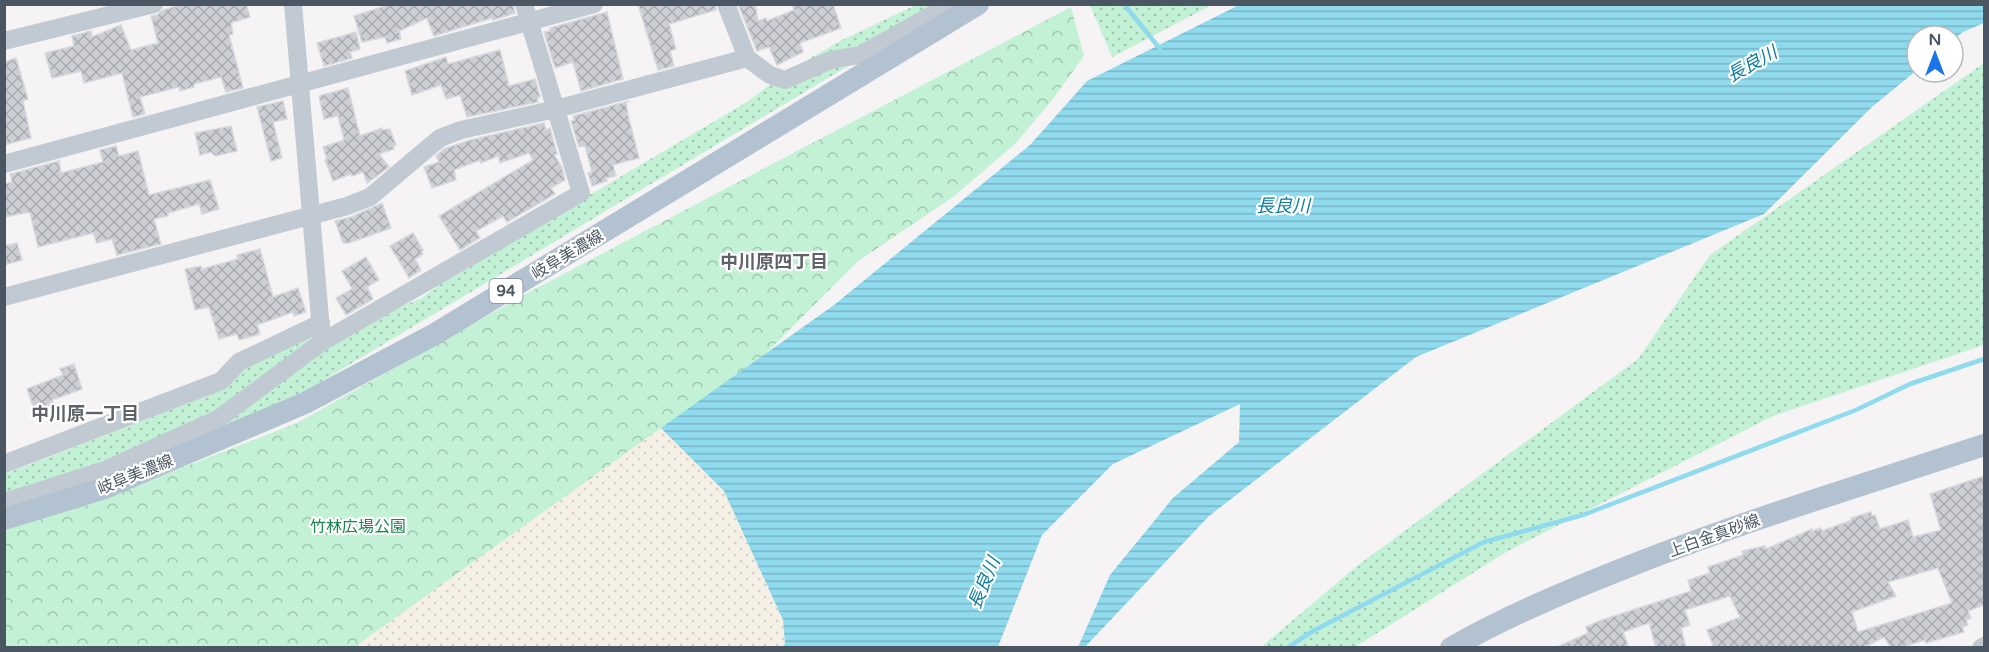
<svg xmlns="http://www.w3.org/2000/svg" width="1989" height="652" font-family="'Varela Round','Noto Sans JP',sans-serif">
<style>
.grass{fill:url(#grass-dots)}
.forest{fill:url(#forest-crowns)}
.sand{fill:url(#sand-dots)}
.water{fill:url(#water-rules)}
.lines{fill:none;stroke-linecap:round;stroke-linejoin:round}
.stream{stroke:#90daee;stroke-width:4.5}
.building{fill:url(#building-cross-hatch);stroke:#d7d9de;stroke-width:1.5;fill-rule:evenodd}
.minor{stroke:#c1cad2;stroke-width:18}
.major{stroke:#b3c2d1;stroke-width:22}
.labels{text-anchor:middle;stroke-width:4.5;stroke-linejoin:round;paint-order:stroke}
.shield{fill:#fff;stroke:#808990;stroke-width:1.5}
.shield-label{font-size:15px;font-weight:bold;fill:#4a5661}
.street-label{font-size:16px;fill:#4a5661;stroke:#fff}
.park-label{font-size:16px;fill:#17864f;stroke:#fff}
.water-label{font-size:18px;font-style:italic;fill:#0c7c9b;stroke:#fff}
.neighbourhood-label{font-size:18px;font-weight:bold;fill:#5f6368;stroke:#fff}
</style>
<defs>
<pattern id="grass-dots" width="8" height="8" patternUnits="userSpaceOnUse" patternTransform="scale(1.5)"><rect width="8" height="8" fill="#c3f1d5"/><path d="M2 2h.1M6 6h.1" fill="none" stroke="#a0c6b0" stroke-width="1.8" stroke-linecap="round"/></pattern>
<pattern id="forest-crowns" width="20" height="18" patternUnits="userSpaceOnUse" patternTransform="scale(1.5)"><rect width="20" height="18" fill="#c3f1d5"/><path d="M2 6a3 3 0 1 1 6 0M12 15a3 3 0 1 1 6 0" fill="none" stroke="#a0c6b0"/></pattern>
<pattern id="sand-dots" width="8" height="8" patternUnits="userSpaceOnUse" patternTransform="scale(1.5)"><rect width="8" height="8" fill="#f5f0e5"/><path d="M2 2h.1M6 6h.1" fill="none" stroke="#d4d0c7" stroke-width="1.8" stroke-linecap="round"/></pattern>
<pattern id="water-rules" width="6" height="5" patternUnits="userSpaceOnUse" patternTransform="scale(1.5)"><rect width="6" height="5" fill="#90daee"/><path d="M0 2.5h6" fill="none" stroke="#78b4c4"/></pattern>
<pattern id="building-cross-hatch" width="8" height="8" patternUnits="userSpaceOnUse" patternTransform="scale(1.5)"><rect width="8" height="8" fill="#cdcfd5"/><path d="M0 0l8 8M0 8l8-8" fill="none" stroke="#a8abb0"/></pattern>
</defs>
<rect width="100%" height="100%" fill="#f5f3f3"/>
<g class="grass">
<path d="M916,5H950L302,393L103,478L5,509V474L199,399L241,371L327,327L349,337L384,314L422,298L444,281L747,102L786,72L842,40Z"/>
<path d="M1090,5H1212L1112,57Z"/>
<path d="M1984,63V345L1773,416L1508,551L1355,647H1261L1357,566L1638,359L1710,255Z"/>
</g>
<path class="forest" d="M1071,7L1084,56L1053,99L1015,144L953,197L857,262L675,445L400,647L5,648V528L99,500L297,423L533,290Z"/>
<path class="sand" d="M661,428L724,491L783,620L785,643L783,648H353Z"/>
<path class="water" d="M1239,5L1984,4V23L1963,32L1953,40V36H1917V70L1872,107L1764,214L1416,357L1209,516L1085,647H1078L1110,575L1173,498L1239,442L1240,404L1113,464L1042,535L998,647H783L785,643L783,620L724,491L661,428L834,305L1030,145L1087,81Z"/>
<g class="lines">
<g class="stream">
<path d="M1124,4L1160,49"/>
<path d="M1287,648L1313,631L1484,542L1583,515L1856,410L1910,384L1984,359"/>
</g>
</g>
<g class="building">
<path d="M184,4H246L250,17L231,23L233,34L229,35L243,88L226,92L221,77L194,84V87L180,91L179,87L140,97L145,114L133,117L122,73L84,83L81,71L52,78L45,53L74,46L72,36L91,31L92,37L121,25L131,50L158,43L151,16L157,15L163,10Z"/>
<path d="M391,4H513L515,13L493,20L492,18L434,36L427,18L399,31L401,39L387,43L385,37L362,42L354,16Z"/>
<path d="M638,4H715L716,10L669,24L676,49L670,51L674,66L658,70Z"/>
<path d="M738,4H755L758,21L766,18L767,21L794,10L792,4H833L841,28L800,43L803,52L777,65L769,47L757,51Z"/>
<path d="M607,12L623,79L581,91L573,62L555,68L544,32L550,31V28Z"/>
<path d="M356,32L360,49L350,52L352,58L324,66L317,43Z"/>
<path d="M500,50L509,86L535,79L540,96L537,99L538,102L467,117L460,95L446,99L441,85L412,95L405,71L446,57L448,64Z"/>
<path d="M16,58L28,99L23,101L31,138L4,145V62Z"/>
<path d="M348,88L360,136L382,128V130L390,129L396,145L393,146L394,149L379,154L389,167L367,183L363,172L352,176L351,174L333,181L325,160L327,159L323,147L344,140L338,116L324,119L319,96Z"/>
<path d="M283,101L287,119L273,122L282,158L271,161L257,107Z"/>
<path d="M629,101L626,102L628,115L639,158L613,165L616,176L606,178L607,181L592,186L588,173L592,172L585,146L579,147L571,121L575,120L573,116Z"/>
<path d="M544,123L546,130L550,128L557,154L554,155L562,167L565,180L551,188L555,194L507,222L503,216L476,231L480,238L460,250L439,216L533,160L529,153L500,163L498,156L481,163L480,160L454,170L456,180L432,188L424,167L439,162L436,156L444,149L470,140Z"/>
<path d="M231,126L237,151L215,156L211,152L200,155L195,133Z"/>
<path d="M116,146L119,156L138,151L149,195L210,180L219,209L202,214L199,204L168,213V216L154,219L161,244L117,255L112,239L97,243L93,233L38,247L30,212L4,217V184L12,182L10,174L59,161L61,173L103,162L100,150Z"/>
<path d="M382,203L391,228L349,243H343L335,221L351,217Z"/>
<path d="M413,233L423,250L421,252L423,254L415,259L421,270L409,278L390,246Z"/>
<path d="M17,243L22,260L4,265V246Z"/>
<path d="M260,249L273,297L298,288L306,312L294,316L293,312L257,325L260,334L239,340L237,334L219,339L209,307L195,310L185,269L201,266L202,269L238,259L237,255Z"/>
<path d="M366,257L379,280L367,287L373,299L346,315L336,298L352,289L342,271Z"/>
<path d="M74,364L82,389L52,400L54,405L35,412L27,389L63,375L60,369Z"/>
<path d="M1984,476V605L1968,611L1971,618L1966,620L1968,625L1962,627L1964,632L1926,643L1925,640L1899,648H1891L1884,637L1863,648H1714L1707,630L1740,617L1730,596L1685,610L1690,625L1681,628L1686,648H1656L1649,623L1623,632L1629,648H1555L1588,633L1586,627L1602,620L1691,591L1688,580L1710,573L1708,567L1743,555L1742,551L1765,546L1766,549L1812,529V531L1821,528L1822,531L1852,520L1851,518L1871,512L1872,516L1875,515L1880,529L1908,520L1913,537L1941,530L1930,494ZM1938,568L1952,603L1858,632L1852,612L1896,596L1888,582Z"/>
</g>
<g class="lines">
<g class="minor">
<path d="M4,41L154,4"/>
<path d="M747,58L770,75L785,80L831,60L860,55L935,13L968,5"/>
<path d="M4,164L594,4"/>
<path d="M4,297L347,206L370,197L440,138L461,130L556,109L747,58L726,4"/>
<path d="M322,342L581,193L524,4"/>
<path d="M4,464L221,381L239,362L321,323"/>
<path d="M4,502L105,470L218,419L322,342L293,4"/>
<path d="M1981,648L1984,646"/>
</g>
<g class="major">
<path d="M4,519L105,488L305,403L435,334L978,4"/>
<path d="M1451,648C1509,615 1569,590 1630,566C1746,520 1866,484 1984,445"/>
</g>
</g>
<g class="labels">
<rect class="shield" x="489.5" y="279" width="33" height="24" rx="4.5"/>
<g class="shield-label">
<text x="506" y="296">94</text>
</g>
<g class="street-label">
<text transform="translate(567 254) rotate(-31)" y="6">岐阜美濃線</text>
<text transform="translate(135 474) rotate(-22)" y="6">岐阜美濃線</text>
<text transform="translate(1714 535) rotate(-20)" y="6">上白金真砂線</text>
</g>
<g class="park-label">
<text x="358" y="532">竹林広場公園</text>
</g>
<g class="water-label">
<text transform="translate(1752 64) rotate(-29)" y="6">長良川</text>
<text x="1283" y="212">長良川</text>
<text transform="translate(984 583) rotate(-67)" y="6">長良川</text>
</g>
<g class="neighbourhood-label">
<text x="774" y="268">中川原四丁目</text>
<text x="85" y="420">中川原一丁目</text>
</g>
</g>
<rect width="1989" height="652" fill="none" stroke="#4a5661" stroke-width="12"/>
<g transform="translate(1935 54)"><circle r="28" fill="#ffffff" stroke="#b7bbc0" stroke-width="1.5"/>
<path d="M0-4.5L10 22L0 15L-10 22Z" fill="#1a73e8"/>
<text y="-9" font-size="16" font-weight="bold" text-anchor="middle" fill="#4a5661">N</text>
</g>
</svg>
